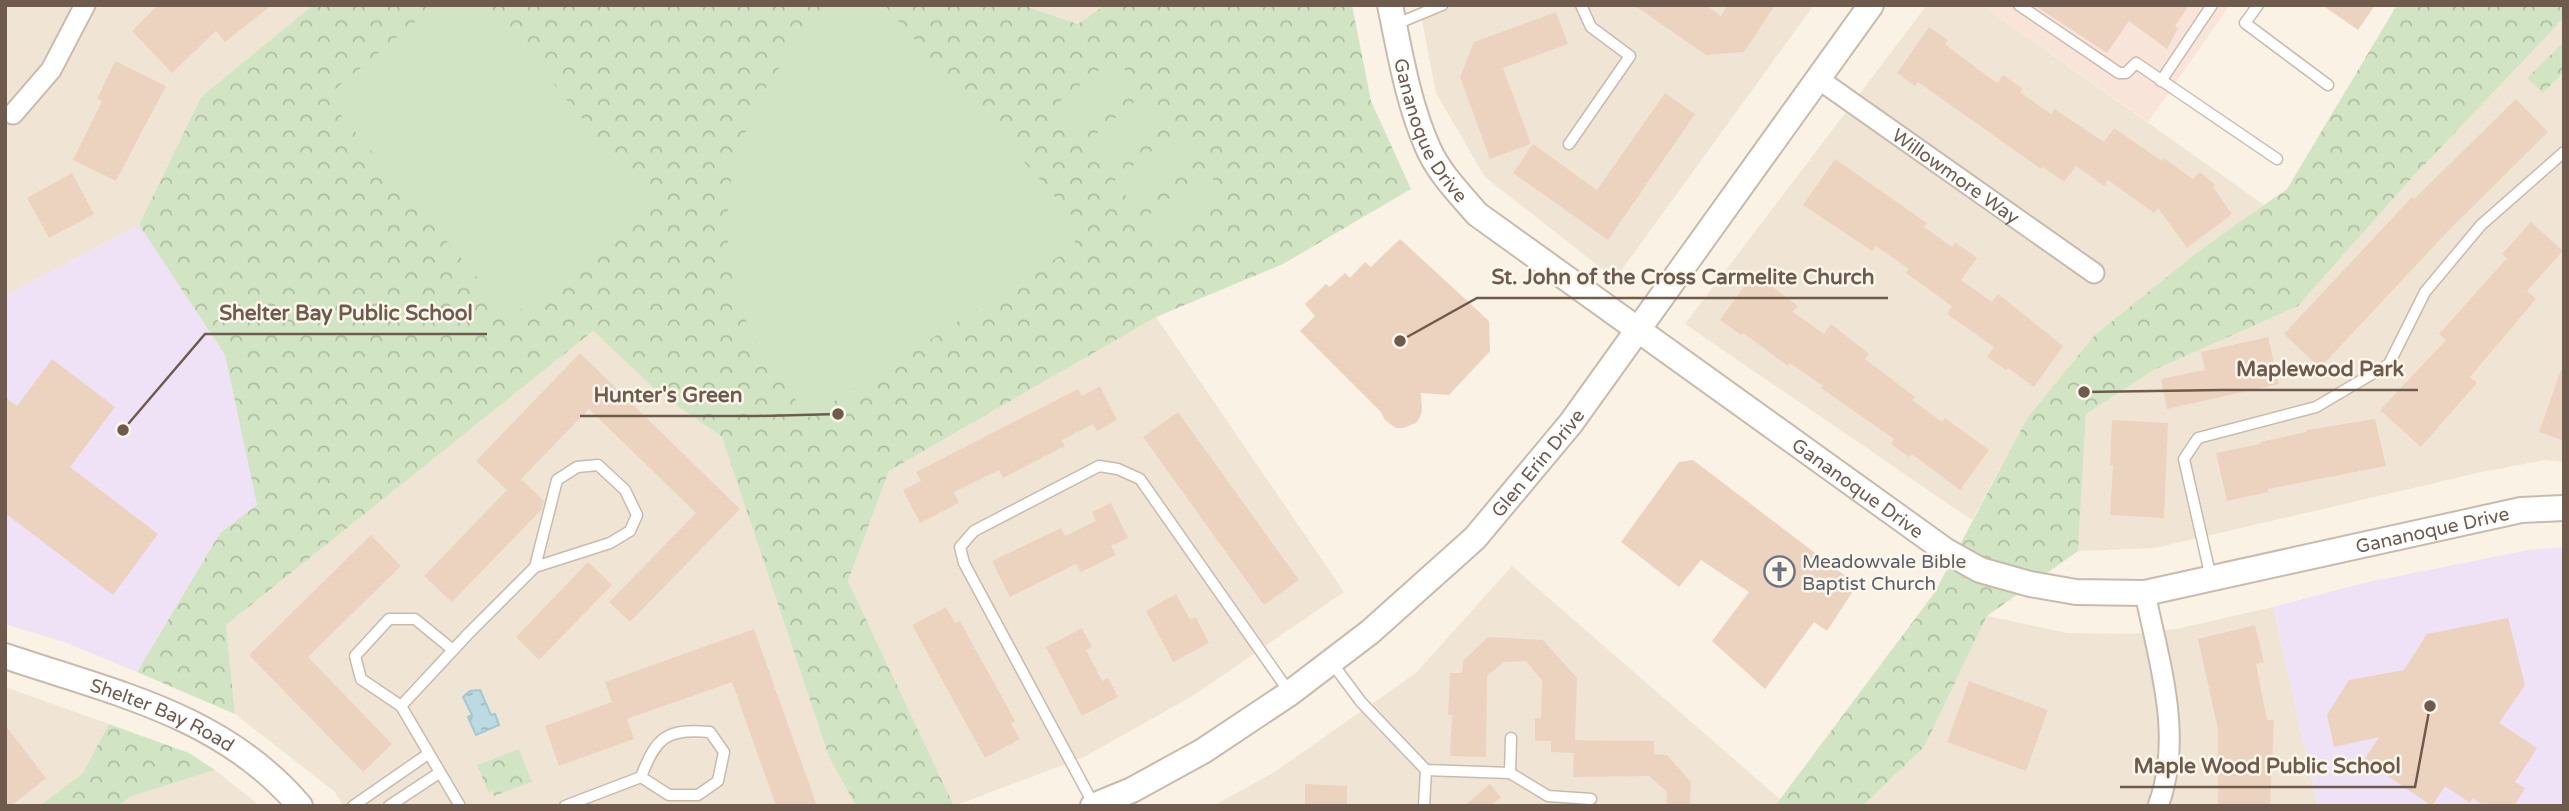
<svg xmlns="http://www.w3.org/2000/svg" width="2569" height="811" font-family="'Varela Round',sans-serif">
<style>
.residential{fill:#f0e5d4}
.commercial{fill:#f9e4da}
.education{fill:#efe2f6}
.park{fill:url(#park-crowns)}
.pitch{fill:#d1e5c5}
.water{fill:url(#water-ripples);stroke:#a3c8d1;stroke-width:2}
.building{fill:#ecd3bf}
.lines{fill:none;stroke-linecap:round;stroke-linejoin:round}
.service-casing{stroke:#c9bbac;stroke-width:13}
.minor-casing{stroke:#c9bbac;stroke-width:23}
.tertiary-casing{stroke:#c9bbac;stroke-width:28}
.service{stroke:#fff;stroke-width:10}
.minor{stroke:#fff;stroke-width:19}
.tertiary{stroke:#fff;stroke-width:24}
.labels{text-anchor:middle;stroke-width:5;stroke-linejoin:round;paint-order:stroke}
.street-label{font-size:19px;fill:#6f5b4d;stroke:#fdf6eb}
.worship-label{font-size:19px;fill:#5b616d;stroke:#fdf6eb;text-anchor:start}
.leader{fill:none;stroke:#6f5b4d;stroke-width:2.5}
.callout-dot{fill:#6f5b4d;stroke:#fdf6eb;stroke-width:2.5}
.callout-label{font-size:21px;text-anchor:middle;font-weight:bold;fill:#6f5b4d;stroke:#fdf6eb;stroke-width:5;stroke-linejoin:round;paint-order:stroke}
</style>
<defs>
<pattern id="park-crowns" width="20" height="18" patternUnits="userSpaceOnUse" patternTransform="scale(1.75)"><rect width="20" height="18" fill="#d1e5c5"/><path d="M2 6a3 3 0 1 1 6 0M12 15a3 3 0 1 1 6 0" fill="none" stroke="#aebda2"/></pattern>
<pattern id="water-ripples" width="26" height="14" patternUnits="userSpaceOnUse" patternTransform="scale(1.75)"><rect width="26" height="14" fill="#bcdae1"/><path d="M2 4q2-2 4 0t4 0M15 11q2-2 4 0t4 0" fill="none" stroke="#9db4b9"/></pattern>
</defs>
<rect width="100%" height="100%" fill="#faf2e5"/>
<g class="residential">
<path d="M5,5H313L201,97L139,225L5,296Z"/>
<path d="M1023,5H1105L1079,24Z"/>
<path d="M1419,5H1814L1615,279L1485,177L1436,93Z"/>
<path d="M1927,5H1982L2264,205L2204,247L2027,418L1972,520L1685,324Z"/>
<path d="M2564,18V462L2545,460L2482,472L2155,548L2078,551L2086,414L2154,370L2298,306L2408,182Z"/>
<path d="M1156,317L1344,592L1194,695L1084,757L954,806L848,581L889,471Z"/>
<path d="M593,331L658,392L722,436L829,757L856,806H343L335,792L235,714L226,625Z"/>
<path d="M1512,566L1781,800L1775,806H1213L1273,773L1416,673Z"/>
<path d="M2273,607L2318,806H1863L1924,747L1987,616L2067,633L2132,634L2176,629Z"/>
<path d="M5,687L109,724L82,774L39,806H5Z"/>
<path d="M215,770L260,806H118L132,796Z"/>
</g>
<path class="commercial" d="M1982,5H2230L2148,122Z"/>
<g class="education">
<path d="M139,225L225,355L257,505L220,533L137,672L64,642L5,624V296Z"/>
<path d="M2564,547V806H2318L2273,607L2364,583L2528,550Z"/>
</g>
<g class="park">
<path d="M313,5H1023L1078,24L1105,5H1352L1371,101L1411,189L1283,264L1156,317L889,471L848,581L954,806H856L829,757L722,437L658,392L593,331L226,625L235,714L137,672L220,533L257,505L225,355L139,225L201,97Z"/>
<path d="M2397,5H2564V18L2408,182L2298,306L2154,370L2086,414L2078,551L1987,616L1924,747L1863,806H1775L1935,592L2027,418L2095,335L2204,247L2287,189Z"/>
<path d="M2562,44L2564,72L2543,93L2527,78Z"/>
<path d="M109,724L189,753L215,770L132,796L118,806H39L82,774Z"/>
<path d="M519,749L532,782L494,796L492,791L488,792L477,765Z"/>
</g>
<g class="pitch">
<path d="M435,5H488L651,201L511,318L326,97Z"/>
<path d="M844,5H884L1075,219V246L810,417L766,363L737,302L726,229L733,159L771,77L803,41Z"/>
<path d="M1115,57L1137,85L1076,134L1054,106Z"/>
<path d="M1144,94L1167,123L1106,172L1084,144Z"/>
<path d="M1175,132L1197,160L1136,209L1114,181Z"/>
<path d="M1205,169L1227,197L1166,247L1144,219Z"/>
</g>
<path class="water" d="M480,690L491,715L495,714L499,725L476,735L468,717L472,715L463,697L470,691Z"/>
<g class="building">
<path d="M158,5H272L225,42L216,31L172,73L132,31Z"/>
<path d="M1634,5H1706L1721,16L1728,5H1775L1744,52L1706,55Z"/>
<path d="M2034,5H2189L2175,26L2178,28L2167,49L2129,21L2107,53Z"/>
<path d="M2322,5H2375L2358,30Z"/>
<path d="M1556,12L1568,44L1503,68L1531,144L1490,159L1460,77L1474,42Z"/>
<path d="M1929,27L1948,40L1945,44L1968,62L1997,83L2003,75L2023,89L2020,92L2051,114L2054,109L2104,142L2114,128L2162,161L2164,158L2193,179L2200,172L2215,185L2213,187L2232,214L2187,248L2158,208L2154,213L2108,180L2104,186L2076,166L2064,182L2043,167L2041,169L1918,82L1915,86L1897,73Z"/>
<path d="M115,61L166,86L116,181L73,160L102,101L97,99Z"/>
<path d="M1665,93L1695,114L1608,240L1513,173L1533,144L1597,190Z"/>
<path d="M2516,99L2548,132L2448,231L2320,368L2284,334L2412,197L2414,199Z"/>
<path d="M1835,159L1927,223L1924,227L1952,247L1955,242L1977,258L1961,280L1992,302L1998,294L2063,346L2034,387L2008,368L2006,370L1987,357L1994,347L1947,314L1952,306L1906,273L1909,269L1876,246L1872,251L1803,205Z"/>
<path d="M72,173L94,214L49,238L27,198Z"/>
<path d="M2531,222L2563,251L2527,291L2536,299L2470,377L2477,383L2421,447L2380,410L2446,340L2439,334L2507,258L2502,254Z"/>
<path d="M1400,239L1489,321L1490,351L1449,395L1421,393L1422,410L1420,417L1416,423L1403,428H1396L1385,420L1381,412L1300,331L1315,316L1305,304L1326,284L1330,287L1345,273L1350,278L1365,262L1371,267Z"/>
<path d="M1754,273L1798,306L1793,312L1824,334L1831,324L1869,354L1865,359L1915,397L1912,400L1942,422L1945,418L1989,450L1960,490L1912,454L1909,457L1891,444L1894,439L1821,388L1823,386L1790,363L1788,366L1743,333L1741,335L1720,320Z"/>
<path d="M2268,337L2279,384L2167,409L2161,379L2205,370L2201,352Z"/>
<path d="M580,353L740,509L630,622L609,602L696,513L589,409L521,479L544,501L542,509L452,602L424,576L507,490L476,461Z"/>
<path d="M52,359L115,407L70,467L158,534L113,595L5,513V397L17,406Z"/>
<path d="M2561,370H2564V441L2539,432Z"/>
<path d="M1100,386L1117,420L1097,431L1093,424L1062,440L1065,446L1003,478L999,470L954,492L959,503L920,523L903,490L921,481L916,472L1078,389L1082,396Z"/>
<path d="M1178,412L1299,580L1264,605L1143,437Z"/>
<path d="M2375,419L2386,466L2268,489V492L2227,501L2216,453L2260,444V442L2306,432V430Z"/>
<path d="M2112,420L2168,423L2164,518L2110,515L2113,465H2110Z"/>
<path d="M1693,460L1857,585L1827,631L1814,622L1765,689L1712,641L1749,592L1701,560L1679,587L1621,542L1679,462Z"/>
<path d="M1111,503L1128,538L1111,546L1116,555L1081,572L1076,564L1010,597L992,561L1061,528L1065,536L1096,521L1092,512Z"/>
<path d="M371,535L401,566L308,657L392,744L363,772L249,655Z"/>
<path d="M588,562L612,585L539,660L516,637Z"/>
<path d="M1176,594L1190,620L1196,617L1209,643L1173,662L1146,611Z"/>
<path d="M946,607L955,623L960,621L1015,721L1011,723L1020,739L985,758L912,625Z"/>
<path d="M2508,618L2525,685L2499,723L2537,748L2515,782L2525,788L2514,806H2484L2473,798L2470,803L2445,786L2432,806L2364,760L2379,737L2334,747L2327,715L2349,680L2404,670L2427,634Z"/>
<path d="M2255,625L2264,662L2256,664L2267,720H2274L2270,806H2218V729L2198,639Z"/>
<path d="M1082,628L1092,647L1086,650L1102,681L1108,678L1118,697L1082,716L1046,647Z"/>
<path d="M754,629L817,806H776L732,682L627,719L634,739L559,766L545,726L612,702L605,682Z"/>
<path d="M1488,637L1543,640L1577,678L1575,740L1654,741V754L1667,755L1691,782L1690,806H1666L1667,792L1649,776L1573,777L1574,753L1551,752V741H1535V718H1541L1542,681L1526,661L1504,662L1487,676L1486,757L1450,756L1452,715H1448L1450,673H1462L1463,661Z"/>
<path d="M1969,681L2048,710L2026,771L1947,742Z"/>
<path d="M5,725L46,778L11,806H5Z"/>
<path d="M1305,784L1347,786V806H1305Z"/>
<path d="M1490,784L1501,797L1491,806H1464Z"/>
</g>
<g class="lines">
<defs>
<g id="service">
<path d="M2019,5L2119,73H2126L2136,63L2277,159"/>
<path d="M2258,5L2245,23L2328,85"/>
<path d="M1394,25L1442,5"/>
<path d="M2161,81L2212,5"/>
<path d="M1569,144L1630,56L1591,27L1581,5"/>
<path d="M2211,578L2184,459L2198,438L2316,407L2389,364L2425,292L2481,225L2564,152"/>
<path d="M1332,663L1361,702L1426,770L1510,773L1548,796L1591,799"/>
<path d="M401,706L361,679L355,656L389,619H415L453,650"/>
<path d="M1510,773L1511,738"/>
<path d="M1094,805L964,563L960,547L974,531L1099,466L1118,469L1140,479L1290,693"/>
<path d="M353,806L428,754"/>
<path d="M389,806L439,773"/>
<path d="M460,806L401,706L468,634L535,567L610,543L630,531L637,515L625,490L598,465L577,467L557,480L535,567"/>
<path d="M565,806L641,777C656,737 667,728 710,732L724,752L718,781L698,795H669L641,777"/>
<path d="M1424,806L1426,770"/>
</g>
<g id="minor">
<path id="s1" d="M1817,78L2094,273"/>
<path d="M13,114L51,70L85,5"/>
<path d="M2145,593C2159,662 2184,737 2158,806"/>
</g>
<g id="tertiary">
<path id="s2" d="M1390,5C1400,53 1408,103 1428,148C1439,173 1459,193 1477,214L1946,551L1980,570L2030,584L2076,592L2145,593L2521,510L2564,508"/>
<path id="s3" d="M5,656C114,693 223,715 300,806"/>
<path id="s4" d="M1093,806L1132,790L1203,751L1290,693L1370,632L1475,538L1571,423L1871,5"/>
</g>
</defs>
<use href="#service" class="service-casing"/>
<use href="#minor" class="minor-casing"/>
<use href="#tertiary" class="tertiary-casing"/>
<use href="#service" class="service"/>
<use href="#minor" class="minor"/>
<use href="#tertiary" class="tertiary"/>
</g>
<defs>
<symbol id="church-ring" viewBox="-11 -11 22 22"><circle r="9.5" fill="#fdf6eb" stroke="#6b7280" stroke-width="1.5"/><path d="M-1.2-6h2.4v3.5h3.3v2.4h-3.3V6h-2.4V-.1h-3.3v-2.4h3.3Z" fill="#6b7280"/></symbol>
</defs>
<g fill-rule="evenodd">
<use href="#church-ring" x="1762" y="554" width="35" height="35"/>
</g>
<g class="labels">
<g class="street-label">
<text dy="7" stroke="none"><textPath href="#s2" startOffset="133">Gananoque Drive</textPath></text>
<text dy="7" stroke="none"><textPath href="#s1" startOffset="170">Willowmore Way</textPath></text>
<text dy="7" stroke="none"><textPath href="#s4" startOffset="567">Glen Erin Drive</textPath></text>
<text dy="7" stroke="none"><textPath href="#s2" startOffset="700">Gananoque Drive</textPath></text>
<text dy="7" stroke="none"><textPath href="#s2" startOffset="1309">Gananoque Drive</textPath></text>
<text dy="7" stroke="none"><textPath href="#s3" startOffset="168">Shelter Bay Road</textPath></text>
</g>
<g class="worship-label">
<text x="1802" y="568">Meadowvale Bible<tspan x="1802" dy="22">Baptist Church</tspan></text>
</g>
</g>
<path class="leader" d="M1400 341L1477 298H1888M123 430L205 334H487M2084 392L2222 390H2418M838 414L757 416H580M2430 706L2415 787H2120"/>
<g class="callout-dot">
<circle cx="1400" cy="341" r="7"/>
<circle cx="123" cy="430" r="7"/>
<circle cx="2084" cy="392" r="7"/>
<circle cx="838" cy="414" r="7"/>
<circle cx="2430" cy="706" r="7"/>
</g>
<g class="callout-label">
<text x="1683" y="284">St. John of the Cross Carmelite Church</text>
<text x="346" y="320">Shelter Bay Public School</text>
<text x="2320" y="376">Maplewood Park</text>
<text x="668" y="402">Hunter's Green</text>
<text x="2267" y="773">Maple Wood Public School</text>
</g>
<rect width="2569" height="811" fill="none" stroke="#6f5b4d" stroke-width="14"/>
</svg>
